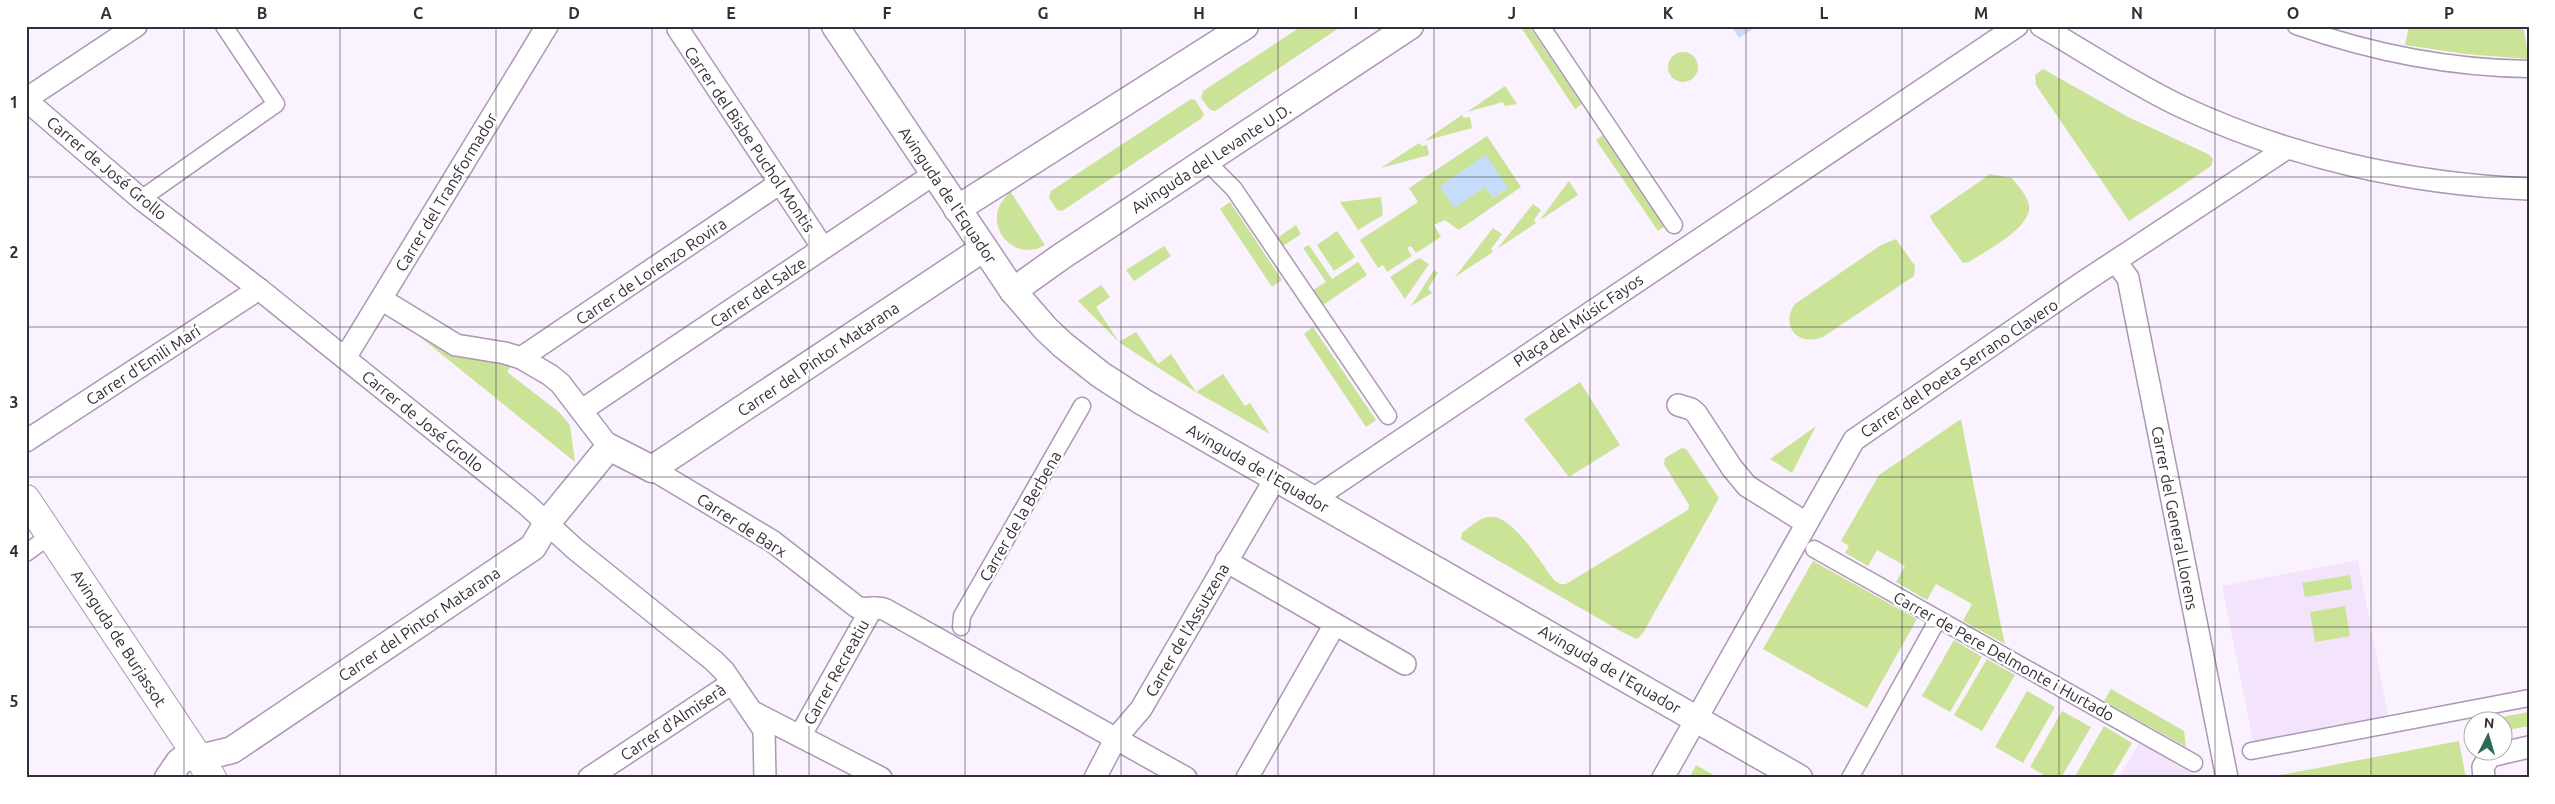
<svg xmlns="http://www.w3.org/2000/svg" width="2555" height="804" font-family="Ubuntu,sans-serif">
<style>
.built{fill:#f4e4fb}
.green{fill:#cbe397;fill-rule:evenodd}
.water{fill:#c5ddfb}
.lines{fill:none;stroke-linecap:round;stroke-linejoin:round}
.pedestrian-casing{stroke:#ac97b4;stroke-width:19}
.minor-casing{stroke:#ac97b4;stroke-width:24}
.tertiary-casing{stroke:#ac97b4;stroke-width:29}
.secondary-casing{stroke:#ac97b4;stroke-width:30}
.pedestrian{stroke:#fff;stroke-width:16}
.minor{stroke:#fff;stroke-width:21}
.tertiary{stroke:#fff;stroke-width:26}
.secondary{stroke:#fff;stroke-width:28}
.grid{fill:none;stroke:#352d39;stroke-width:1;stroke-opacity:0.55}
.labels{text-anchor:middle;stroke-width:5;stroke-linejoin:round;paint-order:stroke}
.street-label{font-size:16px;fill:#352d39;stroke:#fff}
.neatline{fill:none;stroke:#352d39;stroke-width:2}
.grid-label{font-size:16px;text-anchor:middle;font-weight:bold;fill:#352d39}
</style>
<rect width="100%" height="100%" fill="#faf2fe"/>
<g class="built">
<path d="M2358,560L2389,720L2254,746L2222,586Z"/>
<path d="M2139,743L2193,774L2194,778H2119Z"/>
</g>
<g class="green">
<path d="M1302,26H1342L1215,111L1210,110L1201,98L1203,91Z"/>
<path d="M1520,26H1529L1582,104L1575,109L1573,106Z"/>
<path d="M2409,26H2523L2529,59L2465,54L2405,45Z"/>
<circle cx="1683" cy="67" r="15"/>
<path d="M2043,69L2128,117L2208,154L2213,159L2211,166L2129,221L2036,85L2035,75Z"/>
<path d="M1505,86L1517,104L1505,106L1503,102L1467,112Z"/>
<path d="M1191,99L1195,100L1204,114L1202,118L1062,211L1057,210L1049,198L1051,191Z"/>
<path d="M1462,115L1464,118L1470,117L1472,128L1424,141Z"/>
<path d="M1603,135L1665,226L1658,231L1596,140Z"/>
<path d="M1487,136L1521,187L1459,230L1445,220L1434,225L1441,237L1416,253L1411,246L1407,248L1412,256L1387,272L1383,265L1378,268L1360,240L1418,202L1409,188ZM1486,187L1508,188L1493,198Z"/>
<path d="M1419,143L1422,146L1427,145L1429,155L1381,168Z"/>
<path d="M1990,174L2012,178C2018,186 2027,195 2029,205C2033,227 1985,251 1969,262L1963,263L1932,221L1930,216Z"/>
<path d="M1569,181L1578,195L1540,220Z"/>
<path d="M1010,191L1045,245C1023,259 995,241 997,215C998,205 1004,199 1010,191Z"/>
<path d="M1381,197L1383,215L1358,230L1340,202Z"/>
<path d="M1230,202L1282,280L1272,287L1220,209Z"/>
<path d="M1533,204L1541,210L1534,220L1536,223L1497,249Z"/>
<path d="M1296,225L1301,234L1283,246L1277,238Z"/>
<path d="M1493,228L1502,234L1491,249L1493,252L1455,277Z"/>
<path d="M1337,231L1355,257L1334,271L1317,245Z"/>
<path d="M1896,239L1915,266L1914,276L1823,337C1797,347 1780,325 1795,304L1881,245Z"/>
<path d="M1309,245L1332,279L1358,262L1367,275L1323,305L1313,290L1326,282L1303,248Z"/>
<path d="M1164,246L1171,256L1134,281L1126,270Z"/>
<path d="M1419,258L1429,264L1405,299L1390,277Z"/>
<path d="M1434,270L1438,273L1428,288L1432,293L1411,306Z"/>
<path d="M1101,285L1110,297L1096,307L1119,342L1136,332L1158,364L1171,354L1196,392L1223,374L1245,406L1250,403L1270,434L1196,392L1120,343L1078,301Z"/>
<path d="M1313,327L1376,420L1366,427L1304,334Z"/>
<path d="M423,336L514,362L507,372L559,412L570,425L575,462L420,337Z"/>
<path d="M1580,382L1620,445L1569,477L1524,419Z"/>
<path d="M1961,419L2000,621L2005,644L1963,621L1972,604L1936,584L1927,600L1896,582L1905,566L1877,550L1868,566L1845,553L1849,546L1841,541L1879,475Z"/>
<path d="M1816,426L1792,473L1770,459Z"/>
<path d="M1682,448L1686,449L1719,498L1643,633L1637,639L1622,632L1461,539L1462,533C1470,527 1478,519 1488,517C1512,512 1541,564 1554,580L1560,584H1566L1688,510L1689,505L1664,464L1665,458Z"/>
<path d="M1813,561L1917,619L1867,708L1763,649Z"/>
<path d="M2350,575L2352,589L2305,597L2302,583Z"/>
<path d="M2345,606L2350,636L2315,642L2310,612Z"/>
<path d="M1954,640L1982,657L1950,712L1922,696Z"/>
<path d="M1987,659L2015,675L1982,731L1954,715Z"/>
<path d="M2111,689L2184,731L2186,747L2104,701Z"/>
<path d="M2027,691L2055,707L2023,763L1995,747Z"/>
<path d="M2062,711L2091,727L2061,778H2049L2030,767Z"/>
<path d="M2529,712V726L2503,731L2502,722L2480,721Z"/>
<path d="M2104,726L2132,743L2111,778H2074Z"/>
<path d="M2459,741L2466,778H2265Z"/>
<path d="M1696,765L1719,778H1689Z"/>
</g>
<g class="water">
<path d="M1731,26H1758L1739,38Z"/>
<path d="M1486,155L1508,188L1493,198L1485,187L1454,208L1440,186Z"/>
</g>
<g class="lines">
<defs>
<g id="pedestrian">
<path d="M1541,26L1674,225"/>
<path d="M2296,26C2370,52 2450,68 2529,69"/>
<path d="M1206,161L1234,189L1388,416"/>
<path d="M141,199L276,104L224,26"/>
<path d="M1814,549L2194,763"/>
<path d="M26,553L51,535"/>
<path d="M961,627L962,616L1082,406"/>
<path d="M2251,751L2529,698"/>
<path d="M1850,778L1938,619"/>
</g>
<g id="minor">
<path d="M2041,26C2087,53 2132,83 2180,106C2288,157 2409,184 2529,189"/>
<path d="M678,29L823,248"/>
<path d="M26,99L136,26"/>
<path d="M26,100L141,199L259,289L526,504L575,549L714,661L724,671L764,730L765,778"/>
<path d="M2116,262L2128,278L2227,778"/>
<path d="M381,299L456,345L505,353L521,358L550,375L560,383L609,447"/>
<path d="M345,358L547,26"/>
<path d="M521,358L780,183"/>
<path d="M1678,405L1691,409L1696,413L1732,468L1747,486L1806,523"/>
<path d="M582,410L934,174"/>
<path d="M26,441L259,289"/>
<path d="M652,469L772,541L857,607C867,611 876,605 886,610L1186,778"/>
<path d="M1312,500L2017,26"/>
<path d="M1226,561L1335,624L1247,778"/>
<path d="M1335,624L1405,664"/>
<path d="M753,712L881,778"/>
<path d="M800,736L872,608"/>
<path d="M589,778L732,683"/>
<path d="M1095,778L1116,738L1141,709L1275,479"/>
<path d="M1663,778L1854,440L2082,283L2287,148"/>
<path d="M2484,778L2483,767L2490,756L2529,747"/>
</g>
<g id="tertiary">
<path d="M835,26L1013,291L1046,329L1063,345L1101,375L1143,402L1799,778"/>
<path d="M957,209L1245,26"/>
<path d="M1013,291L1062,256L1410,26"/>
<path d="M168,778L179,762L189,755L208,756L232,750L533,547L547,523L609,447L652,469L984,248"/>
</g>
<path id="secondary" d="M26,499L212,778"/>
</defs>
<use href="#pedestrian" class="pedestrian-casing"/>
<use href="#minor" class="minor-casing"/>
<use href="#tertiary" class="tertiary-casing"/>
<use href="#secondary" class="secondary-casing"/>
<use href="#pedestrian" class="pedestrian"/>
<use href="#minor" class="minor"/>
<use href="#tertiary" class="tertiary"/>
<use href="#secondary" class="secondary"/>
</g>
<path class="grid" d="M184,26V778M340,26V778M496,26V778M652,26V778M809,26V778M965,26V778M1121,26V778M1278,26V778M1434,26V778M1590,26V778M1746,26V778M1902,26V778M2059,26V778M2215,26V778M2371,26V778M26,177H2529M26,327H2529M26,477H2529M26,627H2529"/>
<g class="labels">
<g class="street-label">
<text transform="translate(750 139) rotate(56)" y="6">Carrer del Bisbe Puchol Montis</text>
<text transform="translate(1211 158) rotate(-33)" y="6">Avinguda del Levante U.D.</text>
<text transform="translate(107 168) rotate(40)" y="6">Carrer de José Grollo</text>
<text transform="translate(446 192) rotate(-59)" y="6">Carrer del Transformador</text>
<text transform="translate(948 195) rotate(56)" y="6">Avinguda de l'Equador</text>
<text transform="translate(651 271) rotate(-34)" y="6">Carrer de Lorenzo Rovira</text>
<text transform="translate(758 292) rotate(-34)" y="6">Carrer del Salze</text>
<text transform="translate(1578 320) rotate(-34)" y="6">Plaça del Músic Fayos</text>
<text transform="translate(818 359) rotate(-34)" y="6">Carrer del Pintor Matarana</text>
<text transform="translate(143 365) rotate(-33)" y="6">Carrer d'Emili Marí</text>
<text transform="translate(1959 368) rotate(-34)" y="6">Carrer del Poeta Serrano Clavero</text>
<text transform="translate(423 421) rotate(39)" y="6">Carrer de José Grollo</text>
<text transform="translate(1258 468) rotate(30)" y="6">Avinguda de l'Equador</text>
<text transform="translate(1020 516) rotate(-60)" y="6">Carrer de la Berbena</text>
<text transform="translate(2175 518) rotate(79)" y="6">Carrer del General Llorens</text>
<text transform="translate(742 525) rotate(33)" y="6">Carrer de Barx</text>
<text transform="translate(419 624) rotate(-34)" y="6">Carrer del Pintor Matarana</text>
<text transform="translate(1187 630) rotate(-60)" y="6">Carrer de l'Assutzena</text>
<text transform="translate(119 638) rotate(57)" y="6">Avinguda de Burjassot</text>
<text transform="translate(2004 656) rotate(29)" y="6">Carrer de Pere Delmonte i Hurtado</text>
<text transform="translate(1610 669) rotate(30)" y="6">Avinguda de l'Equador</text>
<text transform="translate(836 672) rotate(-61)" y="6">Carrer Recreatiu</text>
<text transform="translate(673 722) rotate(-34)" y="6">Carrer d'Almiserà</text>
</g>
</g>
<rect width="2555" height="804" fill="none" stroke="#ffffff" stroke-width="55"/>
<g transform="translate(2488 736) rotate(5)"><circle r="24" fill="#ffffff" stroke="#aeabb0"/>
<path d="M0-4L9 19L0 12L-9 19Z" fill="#2c6a57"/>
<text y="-8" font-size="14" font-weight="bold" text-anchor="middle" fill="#352d39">N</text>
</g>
<rect x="28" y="28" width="2500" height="748" class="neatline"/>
<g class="grid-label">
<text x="106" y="19">A</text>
<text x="262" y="19">B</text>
<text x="418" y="19">C</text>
<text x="574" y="19">D</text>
<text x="731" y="19">E</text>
<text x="887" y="19">F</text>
<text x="1043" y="19">G</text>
<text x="1199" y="19">H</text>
<text x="1356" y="19">I</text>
<text x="1512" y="19">J</text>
<text x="1668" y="19">K</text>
<text x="1824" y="19">L</text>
<text x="1981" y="19">M</text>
<text x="2137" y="19">N</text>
<text x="2293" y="19">O</text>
<text x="2449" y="19">P</text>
<text x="14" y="108">1</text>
<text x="14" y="258">2</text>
<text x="14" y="408">3</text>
<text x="14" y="557">4</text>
<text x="14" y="707">5</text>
</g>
</svg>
